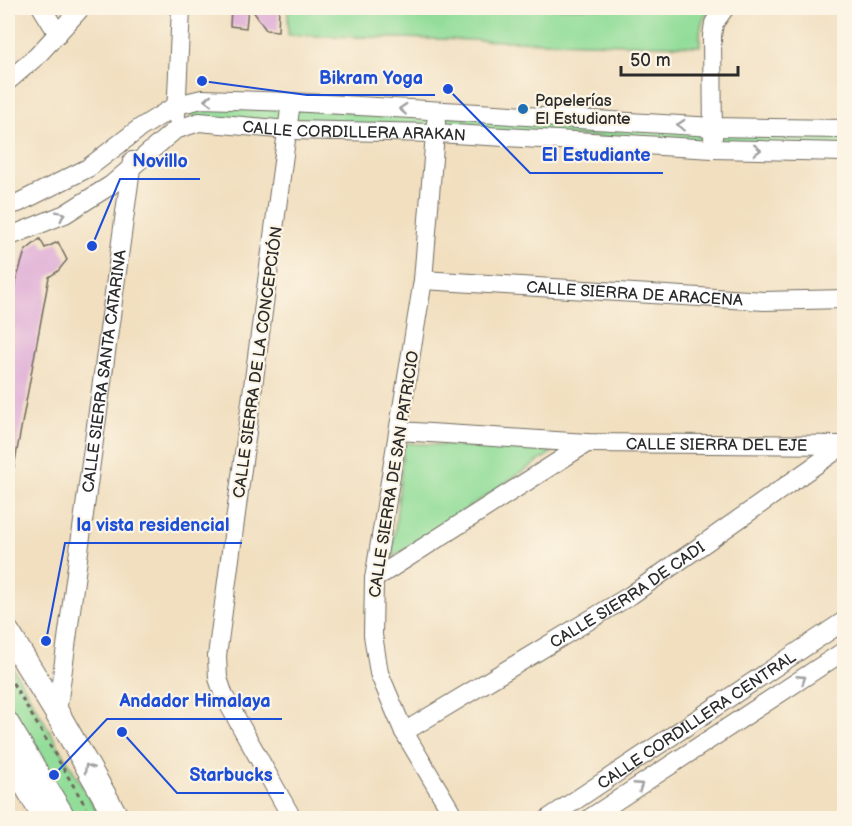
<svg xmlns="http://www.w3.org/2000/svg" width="852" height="826" font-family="'Balsamiq Sans',sans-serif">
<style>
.green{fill:#92dd99;stroke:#5e8462;stroke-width:1.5}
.building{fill:#dda8d6}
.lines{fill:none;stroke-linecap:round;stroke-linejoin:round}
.minor-casing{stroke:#706a5f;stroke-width:20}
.major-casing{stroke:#706a5f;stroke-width:26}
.path{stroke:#706a5f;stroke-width:3;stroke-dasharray:4.5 4.5;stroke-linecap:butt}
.minor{stroke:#fff;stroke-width:18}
.major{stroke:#fff;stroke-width:24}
.oneway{stroke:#a0a0a0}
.poi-dot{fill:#1f6fb2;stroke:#fcf5e5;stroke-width:2}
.labels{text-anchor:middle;stroke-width:4.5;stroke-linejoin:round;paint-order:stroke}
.poi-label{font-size:16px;fill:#2b2b2b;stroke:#fcf5e5;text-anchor:start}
.street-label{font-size:16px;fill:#2b2b2b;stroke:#fcf5e5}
.leader{fill:none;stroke:#1d4ed8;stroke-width:2}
.callout-dot{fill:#1d4ed8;stroke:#fcf5e5;stroke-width:2}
.callout-label{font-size:18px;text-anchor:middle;font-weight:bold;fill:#1d4ed8;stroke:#fcf5e5;stroke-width:4.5;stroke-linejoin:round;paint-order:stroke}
</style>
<rect width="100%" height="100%" fill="#fcf5e5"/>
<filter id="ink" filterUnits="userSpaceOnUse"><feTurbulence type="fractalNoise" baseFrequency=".0167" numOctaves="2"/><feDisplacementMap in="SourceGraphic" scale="12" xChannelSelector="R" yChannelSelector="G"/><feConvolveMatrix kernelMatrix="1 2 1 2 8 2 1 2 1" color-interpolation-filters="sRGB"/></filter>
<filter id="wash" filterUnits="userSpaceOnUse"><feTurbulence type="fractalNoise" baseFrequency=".008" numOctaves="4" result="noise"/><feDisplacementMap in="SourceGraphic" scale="24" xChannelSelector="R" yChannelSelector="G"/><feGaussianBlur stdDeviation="1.35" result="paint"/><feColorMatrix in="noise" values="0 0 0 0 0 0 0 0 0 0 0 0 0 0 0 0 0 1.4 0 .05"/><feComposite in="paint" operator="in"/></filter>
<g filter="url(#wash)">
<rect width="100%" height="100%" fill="#f1dfc0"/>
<g class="green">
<path d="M288,8H710C701,20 699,31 700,46L288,35Z"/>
<path d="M192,104L844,133V148L192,120Z"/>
<path d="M404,443L554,451L392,558Z"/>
<path d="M8,660L101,818H59L8,731Z"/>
</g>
<g id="blocks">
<g class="building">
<path d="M231,8H248L246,28L230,26Z"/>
<path d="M251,8H279L278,31L266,30Z"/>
<path d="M40,239L45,248L58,242L67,260L58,271L49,277L14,467L8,466V307L25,251Z"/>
</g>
</g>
</g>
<g filter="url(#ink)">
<use href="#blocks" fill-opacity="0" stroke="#706a5f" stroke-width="1.5"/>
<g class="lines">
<defs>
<g id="minor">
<path d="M42,8L58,34"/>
<path d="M8,81L37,56L81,8"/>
<path d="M291,102L217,656L218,678L224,696L292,818"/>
<path d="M176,116L181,8"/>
<path d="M436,122L423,280L374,579L373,635L379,673L404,732L455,818"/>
<path d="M713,138L712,36L714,23L725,8"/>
<path d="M8,206L18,203L88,168L140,128L177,105L202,99L291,102L714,127L844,129"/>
<path id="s1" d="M8,237L65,214L111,185L175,130L199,122L288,130L436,133L713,149L844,152"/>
<path id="s2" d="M423,280L764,301L844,299"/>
<path id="s3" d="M399,431L587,443L844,445"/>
<path d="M374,579L587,443"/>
<path id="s4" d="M57,713L132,161"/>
<path d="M8,720L67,818"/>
<path id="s5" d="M404,732L631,595L844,445"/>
<path id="s6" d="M549,818L844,621"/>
<path d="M590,818L844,651"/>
</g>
<g id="major">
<path d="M8,633L57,713L117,818"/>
<path d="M8,754L45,818"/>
</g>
</defs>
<use href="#minor" class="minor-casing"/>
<use href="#major" class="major-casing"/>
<path class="path" d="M8,675L86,807"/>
<use href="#minor" class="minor"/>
<use href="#major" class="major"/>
</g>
<defs><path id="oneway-chevron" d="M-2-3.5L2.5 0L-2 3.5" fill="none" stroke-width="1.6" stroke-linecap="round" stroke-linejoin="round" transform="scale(1.5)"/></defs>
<g class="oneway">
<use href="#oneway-chevron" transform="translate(208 100) rotate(179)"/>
<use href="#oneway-chevron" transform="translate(403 109) rotate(-177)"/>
<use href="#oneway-chevron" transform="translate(681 125) rotate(-177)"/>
<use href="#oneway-chevron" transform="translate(757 150) rotate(2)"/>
<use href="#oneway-chevron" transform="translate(61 215) rotate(-26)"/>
<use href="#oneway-chevron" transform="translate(802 679) rotate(-33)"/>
<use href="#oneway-chevron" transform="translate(88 768) rotate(-120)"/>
<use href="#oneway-chevron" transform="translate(639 786) rotate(-33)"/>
</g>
</g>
<circle class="poi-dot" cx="523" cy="109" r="6"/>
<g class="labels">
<g class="poi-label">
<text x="535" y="106">Papelerías<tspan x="535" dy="18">El Estudiante</tspan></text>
</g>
<g class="street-label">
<text dy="6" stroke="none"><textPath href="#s1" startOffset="381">CALLE CORDILLERA ARAKAN</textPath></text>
<text dy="6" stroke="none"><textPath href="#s2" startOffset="212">CALLE SIERRA DE ARACENA</textPath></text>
<text transform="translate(257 362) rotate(-82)" y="6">CALLE SIERRA DE LA CONCEPCIÓN</text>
<text dy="6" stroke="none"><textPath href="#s4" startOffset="345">CALLE SIERRA SANTA CATARINA</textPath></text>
<text dy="6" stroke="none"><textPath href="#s3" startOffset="318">CALLE SIERRA DEL EJE</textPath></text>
<text transform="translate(393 474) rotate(-81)" y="6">CALLE SIERRA DE SAN PATRICIO</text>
<text dy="6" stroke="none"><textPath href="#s5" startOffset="262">CALLE SIERRA DE CADI</textPath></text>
<text dy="6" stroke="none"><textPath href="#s6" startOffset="177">CALLE CORDILLERA CENTRAL</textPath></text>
</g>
</g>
<path class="leader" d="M202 81L307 95H435M448 89L530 173H663M92 246L120 179H200M46 641L65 543H242M54 775L107 719H282M122 732L177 793H284"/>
<g class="callout-dot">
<circle cx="202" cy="81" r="6"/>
<circle cx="448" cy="89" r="6"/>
<circle cx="92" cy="246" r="6"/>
<circle cx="46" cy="641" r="6"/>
<circle cx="54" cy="775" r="6"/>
<circle cx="122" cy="732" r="6"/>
</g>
<g class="callout-label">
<text x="371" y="84">Bikram Yoga</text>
<text x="596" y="161">El Estudiante</text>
<text x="160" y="167">Novillo</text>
<text x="153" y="531">la vista residencial</text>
<text x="195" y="707">Andador Himalaya</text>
<text x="231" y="781">Starbucks</text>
</g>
<rect width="852" height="826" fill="none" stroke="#fcf5e5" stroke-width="30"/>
<path d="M621 66v9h117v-9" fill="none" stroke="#2b2b2b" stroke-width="3"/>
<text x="630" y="66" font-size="18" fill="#2b2b2b" stroke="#fcf5e5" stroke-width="4.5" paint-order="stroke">50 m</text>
</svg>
